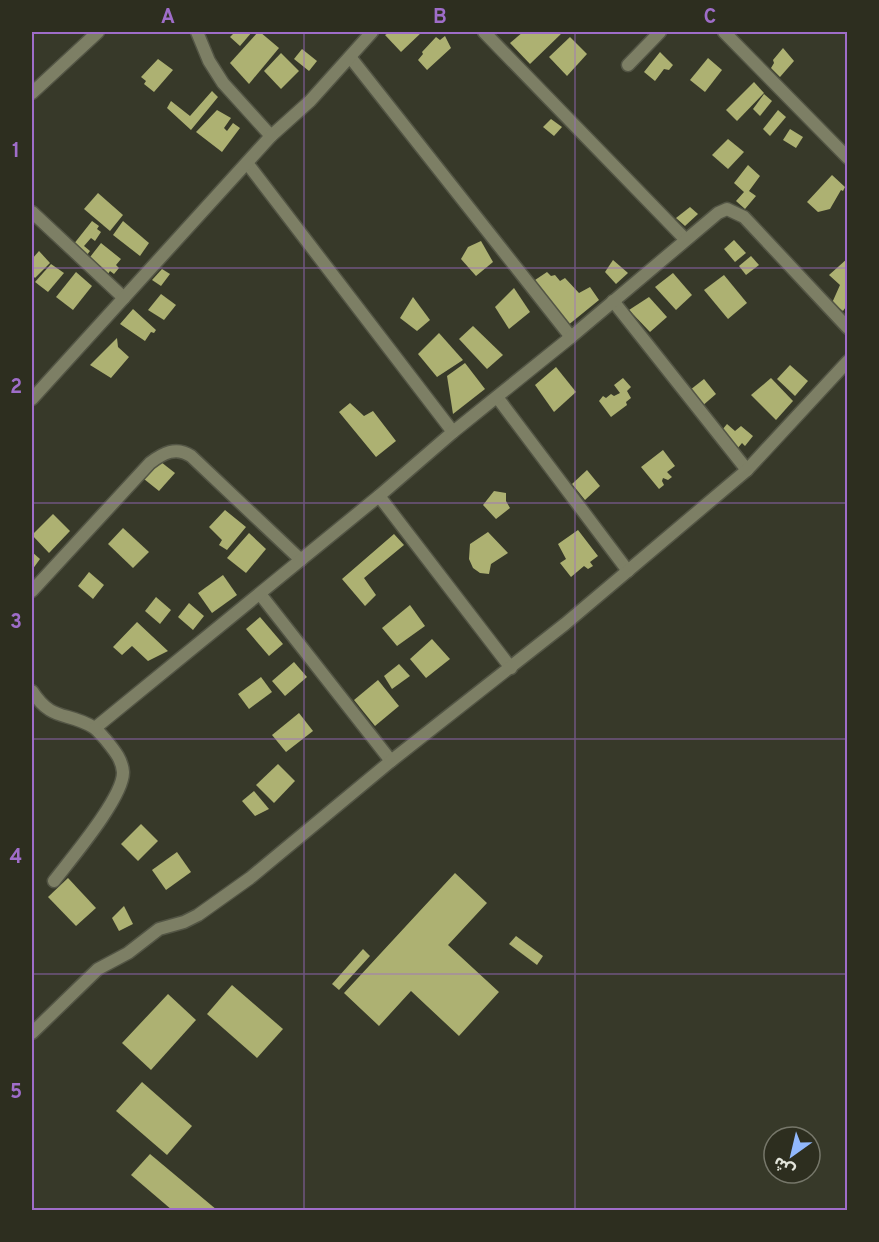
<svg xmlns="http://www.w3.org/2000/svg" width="879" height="1242" font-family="Overpass,'Noto Sans Arabic',sans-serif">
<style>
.building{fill:#adb172}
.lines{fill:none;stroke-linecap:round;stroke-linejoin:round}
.minor-casing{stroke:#535545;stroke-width:15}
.minor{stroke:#7d7f65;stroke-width:12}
.grid{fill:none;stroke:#9f6dc9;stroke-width:1.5;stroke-opacity:0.55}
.neatline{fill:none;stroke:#9f6dc9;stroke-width:2}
.grid-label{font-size:20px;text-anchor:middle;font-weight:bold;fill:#9f6dc9}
</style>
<rect width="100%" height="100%" fill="#373929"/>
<g class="building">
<path d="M235,32H252L240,46L230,37Z"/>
<path d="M258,32H260L279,48L249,84L230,63Z"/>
<path d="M390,32H422L401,52L385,35Z"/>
<path d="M523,32H563L530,64L510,43Z"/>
<path d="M445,36L451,48L427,70L418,60L423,54L422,52L436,37L440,40Z"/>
<path d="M570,37L587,54L567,76L549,57Z"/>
<path d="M783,48L794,61L780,77L771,68L774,63L773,60Z"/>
<path d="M302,49L317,61L309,71L294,59Z"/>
<path d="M660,52L673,65L669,70L664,69L655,81L644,72Z"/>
<path d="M281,53L299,71L281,89L264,71Z"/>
<path d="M708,58L722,70L705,92L690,80Z"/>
<path d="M158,59L173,70L154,92L144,84L146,81L141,77Z"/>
<path d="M754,82L764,93L737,121L726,110Z"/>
<path d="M212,91L218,97L191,130L167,108L171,101L190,116Z"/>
<path d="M764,94L772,101L760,116L753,109Z"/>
<path d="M217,110L231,118L224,128L227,131L233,123L240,128L222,152L196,132Z"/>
<path d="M778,110L786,117L770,136L763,129Z"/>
<path d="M551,119L562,127L554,136L543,127Z"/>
<path d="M790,129L803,137L796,148L783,140Z"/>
<path d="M728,139L744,152L728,169L712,155Z"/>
<path d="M748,165L760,176L749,191L756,196L745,209L736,201L744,192L734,183Z"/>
<path d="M832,175L845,187L843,191L841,190L830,209L818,212L807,202Z"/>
<path d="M98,193L123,215L110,231L84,209Z"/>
<path d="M690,207L698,214L685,226L676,218Z"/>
<path d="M92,221L99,226L97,229L101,232L95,241L91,238L84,246L90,251L87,255L73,245Z"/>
<path d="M123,221L149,243L140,256L113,235Z"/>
<path d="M734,240L746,253L735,262L724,249Z"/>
<path d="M481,241L493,262L476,276L461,259L468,247Z"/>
<path d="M101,243L121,259L116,265L119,268L114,274L110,271L106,277L87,261Z"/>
<path d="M39,251L50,263L35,278L32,275V259Z"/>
<path d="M751,256L759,265L746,275L739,266Z"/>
<path d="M848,258V304L843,311L832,303L840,285L829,275Z"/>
<path d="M613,260L628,273L616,284L605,272Z"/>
<path d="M51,264L64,273L48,292L35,282Z"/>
<path d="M162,269L170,274L161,286L152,280Z"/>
<path d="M76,272L92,286L73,310L56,297Z"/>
<path d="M547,272L551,276L555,275L560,281L565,278L579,293L590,287L599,300L567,326L532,282Z"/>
<path d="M673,273L692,295L676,310L655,287Z"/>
<path d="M724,275L747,303L728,319L704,290Z"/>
<path d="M514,288L530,312L509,329L495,307Z"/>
<path d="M161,294L176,305L164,320L148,310Z"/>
<path d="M413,297L430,320L417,331L400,318Z"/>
<path d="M649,297L667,317L650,332L629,310Z"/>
<path d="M133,309L156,330L154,333L151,332L145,341L120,324Z"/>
<path d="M473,326L503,355L487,369L459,339Z"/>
<path d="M439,333L463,360L437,377L418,354Z"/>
<path d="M117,338L118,347L129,357L111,378L90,365Z"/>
<path d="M465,363L485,389L453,414L447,376Z"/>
<path d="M790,365L808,381L795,396L777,379Z"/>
<path d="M556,367L576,392L554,412L535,385Z"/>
<path d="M623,378L631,387L627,391L631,398L626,402L627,405L611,417L599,401L603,396L606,398L611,394L614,396L620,393L614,385Z"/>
<path d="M771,378L793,401L776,420L751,395Z"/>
<path d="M704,379L716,394L701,407L690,390Z"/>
<path d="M350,403L364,416L373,411L396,441L376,457L339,412Z"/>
<path d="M727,424L735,431L741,426L753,436L745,446L742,443L737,449L722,430Z"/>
<path d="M663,450L675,466L667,472L672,477L668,480L663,478L662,481L664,485L659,489L641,467Z"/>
<path d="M161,462L175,473L159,491L144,479Z"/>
<path d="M587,470L600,486L585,500L572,484Z"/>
<path d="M494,491L506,493V501L510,508L496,519L483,505Z"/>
<path d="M225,510L246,527L227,550L219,545L222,540L209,527Z"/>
<path d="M53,514L70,531L49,553L32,535Z"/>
<path d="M123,528L149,552L133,568L108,544Z"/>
<path d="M578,530L598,556L590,562L593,566L588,569L584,566L571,577L560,563L566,559L558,544Z"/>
<path d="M488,532L508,553L491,564L489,574L480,573L473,568L469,559L470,544Z"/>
<path d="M249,533L266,549L246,573L227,558Z"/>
<path d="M394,534L404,545L364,578L376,595L365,606L342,579Z"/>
<path d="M32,552L40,559L32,570Z"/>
<path d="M89,572L104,585L93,599L78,586Z"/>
<path d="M223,575L237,595L212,613L198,593Z"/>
<path d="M156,597L171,610L160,624L145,611Z"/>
<path d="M189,603L204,616L193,630L178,617Z"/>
<path d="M410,605L425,626L397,646L382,628Z"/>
<path d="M260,617L283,644L269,656L246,629Z"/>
<path d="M137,622L168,651L148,661L132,646L122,655L113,647Z"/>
<path d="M432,639L450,659L426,678L410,659Z"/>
<path d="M294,662L307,677L285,696L272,681Z"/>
<path d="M399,664L410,676L392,689L384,676Z"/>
<path d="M261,677L272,692L249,709L238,694Z"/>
<path d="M378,680L399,706L375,726L354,700Z"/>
<path d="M299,713L313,731L286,752L272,735Z"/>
<path d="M278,764L295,781L274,803L256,785Z"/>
<path d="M254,791L269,809L255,816L242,801Z"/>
<path d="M141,824L158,841L138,861L121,844Z"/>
<path d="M177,852L191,872L166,890L152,870Z"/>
<path d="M455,873L487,903L448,945L499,992L459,1036L411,991L379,1026L344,993Z"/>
<path d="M68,878L96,908L76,926L48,897Z"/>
<path d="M124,906L133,924L119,931L112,918Z"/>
<path d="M516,936L543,956L537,965L509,944Z"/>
<path d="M363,949L370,956L339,990L332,984Z"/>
<path d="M232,985L283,1029L257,1058L207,1014Z"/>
<path d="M168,994L196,1020L151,1070L122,1043Z"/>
<path d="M142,1082L192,1126L167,1155L116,1111Z"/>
<path d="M150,1154L217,1210H172L131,1175Z"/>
</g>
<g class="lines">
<defs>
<g id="minor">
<path d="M197,32L209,61L223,83L271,136"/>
<path d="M484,32L685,239"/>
<path d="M724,32L848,158"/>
<path d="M350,57L571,337"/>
<path d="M628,65L660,32"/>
<path d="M32,93L98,32"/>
<path d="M247,163L453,432"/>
<path d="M32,212L124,298"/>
<path d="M613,301L747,470"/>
<path d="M497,397L628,571"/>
<path d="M32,399L271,136L310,101L372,32"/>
<path d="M379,496L511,668"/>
<path d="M32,591L150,463C163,453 176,446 191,456L301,560"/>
<path d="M260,594L391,761"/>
<path d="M32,691C52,722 66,711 93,727C98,730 102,736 106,740C114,750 122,759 123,772C124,797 70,860 54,881"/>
<path d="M95,728L379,496L453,432L571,337L718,213L727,209L744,217L848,328"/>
<path d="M32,1033L98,969L128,953L159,929L184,922L198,915L250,878L391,761L565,624L747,470L848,361"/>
</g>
</defs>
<use href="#minor" class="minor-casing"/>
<use href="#minor" class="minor"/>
</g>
<path class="grid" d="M304,32V1210M575,32V1210M32,268H848M32,503H848M32,739H848M32,974H848"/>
<rect width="879" height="1242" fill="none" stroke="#2d2e1f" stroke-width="66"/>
<g transform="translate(792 1155) rotate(214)"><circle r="28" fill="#2d2e1f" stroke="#76776a" stroke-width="1.5"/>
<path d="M0-4.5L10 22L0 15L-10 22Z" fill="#91b8fd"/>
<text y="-9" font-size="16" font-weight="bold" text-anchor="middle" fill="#e3e5db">ش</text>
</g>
<rect x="33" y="33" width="813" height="1176" class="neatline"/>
<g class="grid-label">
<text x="168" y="23">A</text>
<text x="440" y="23">B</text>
<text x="710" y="23">C</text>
<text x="16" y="157">1</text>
<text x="16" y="393">2</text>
<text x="16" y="628">3</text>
<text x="16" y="863">4</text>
<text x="16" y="1098">5</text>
</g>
</svg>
